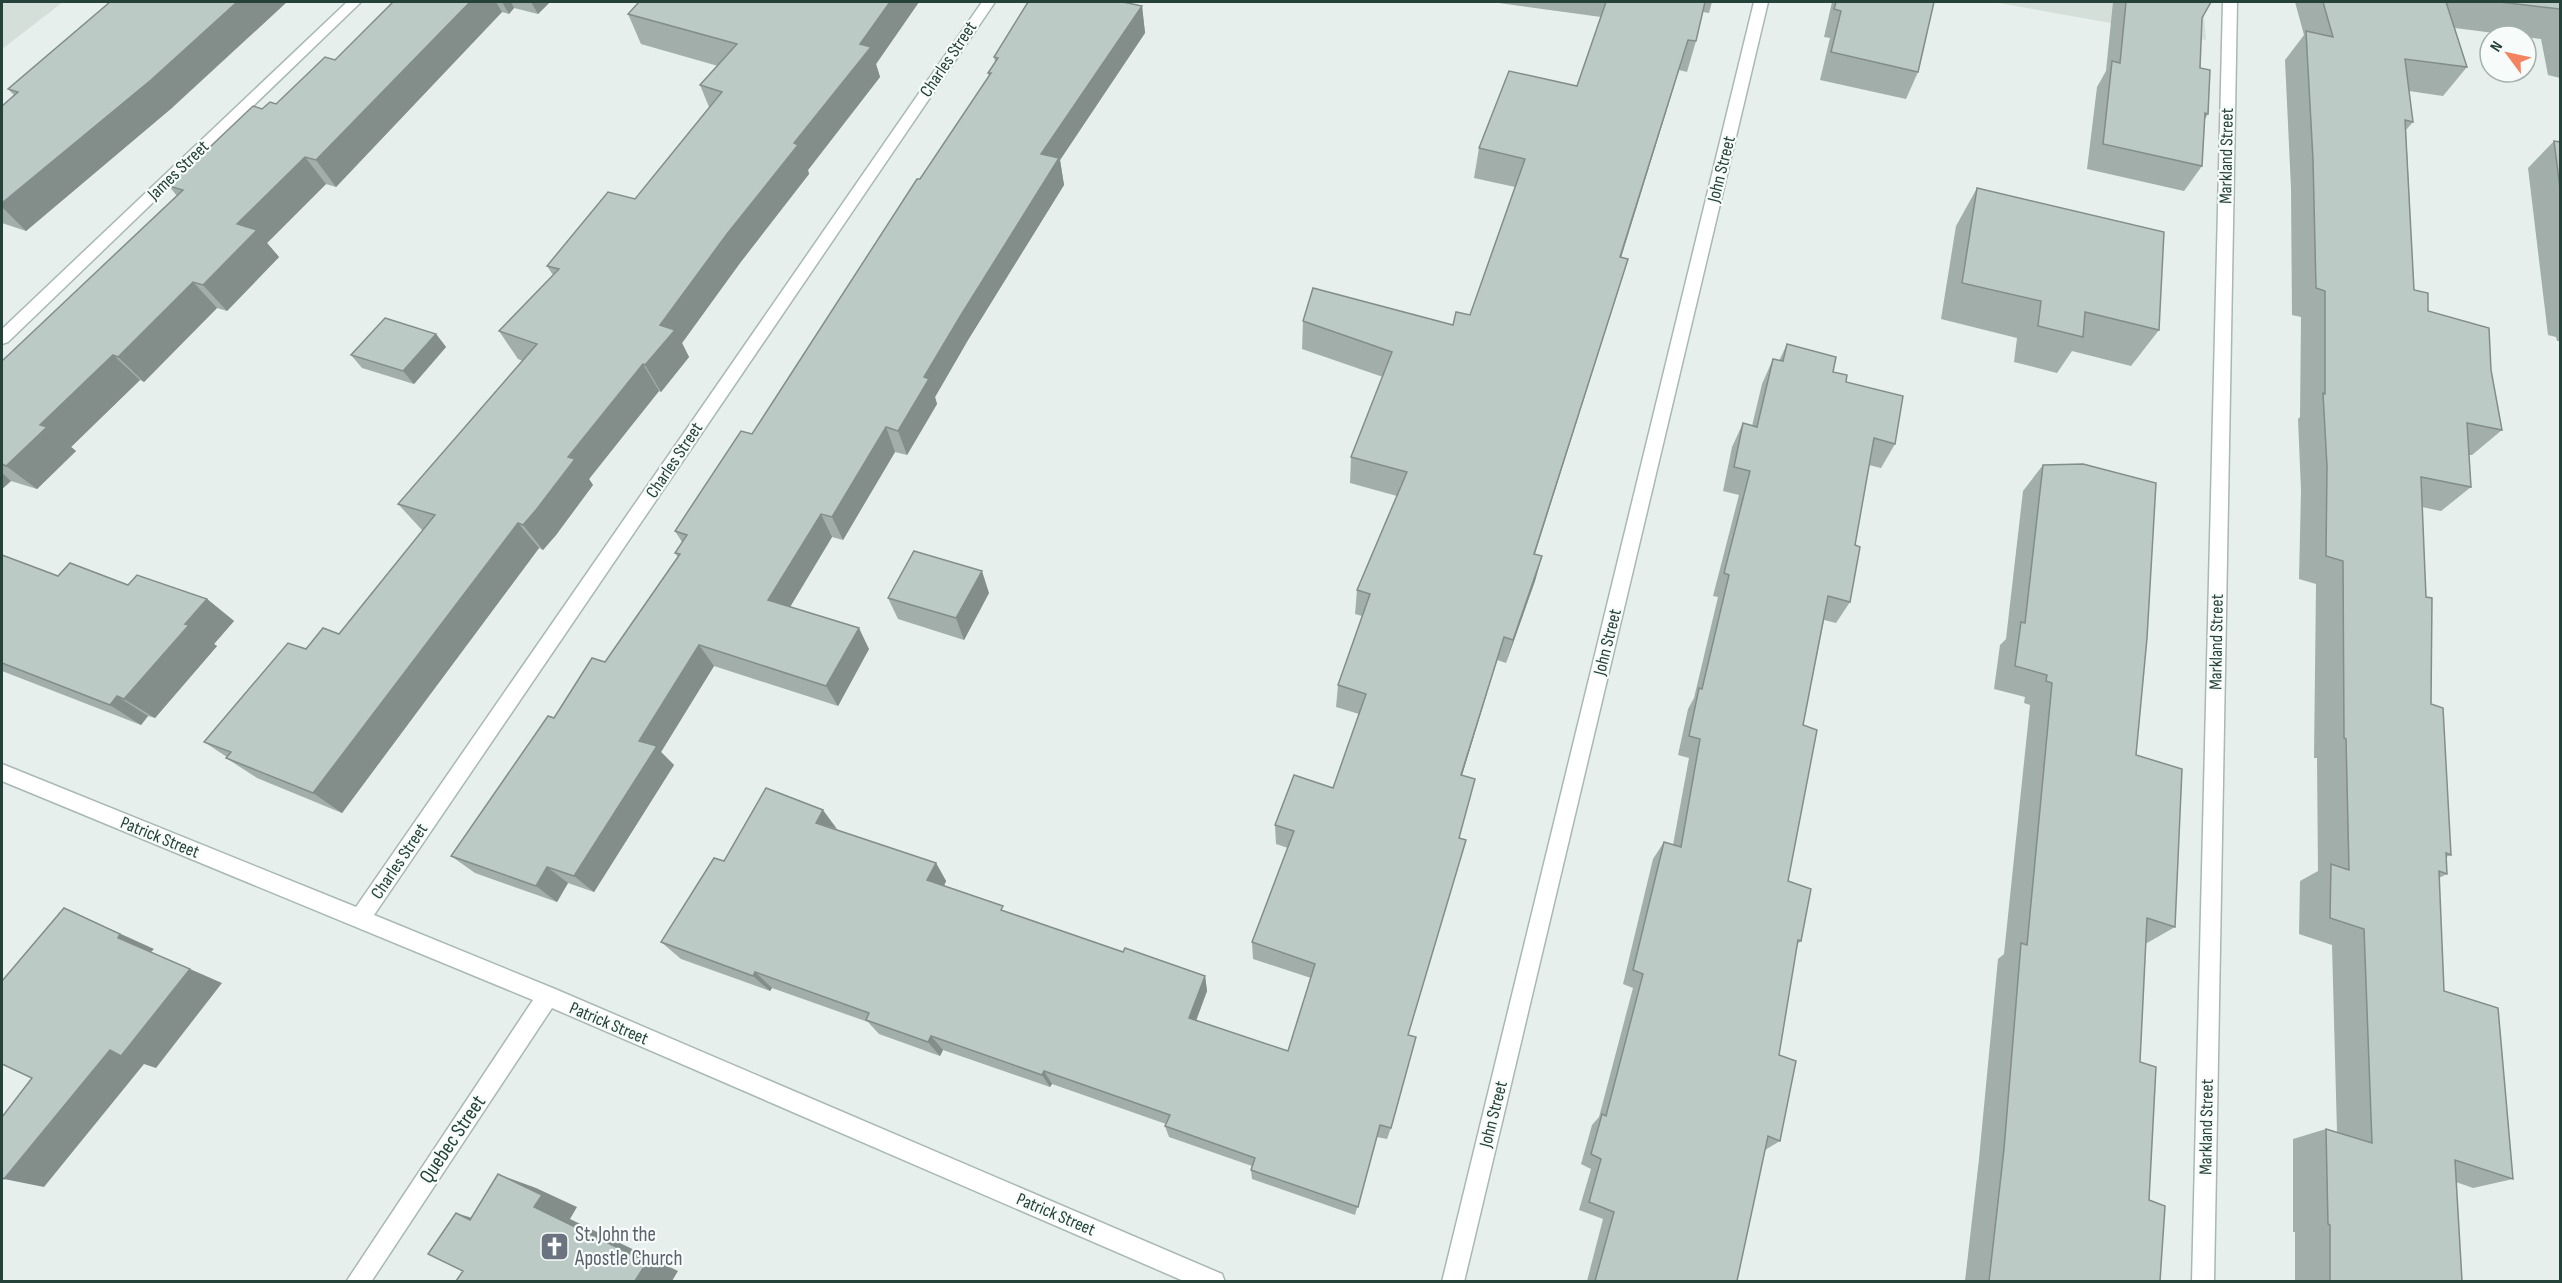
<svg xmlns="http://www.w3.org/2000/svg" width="2562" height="1283" font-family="'Sofia Sans Condensed',sans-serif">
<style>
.built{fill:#d4dfda}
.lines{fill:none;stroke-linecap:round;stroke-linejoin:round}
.minor-casing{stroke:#a8b8b2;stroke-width:3}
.minor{fill:#fff;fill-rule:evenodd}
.wall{fill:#a1aea9}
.shaded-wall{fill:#838d89}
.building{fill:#bbcac4;stroke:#838d89;stroke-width:1.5}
.labels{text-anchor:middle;stroke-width:4.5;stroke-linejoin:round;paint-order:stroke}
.street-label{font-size:18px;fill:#24423a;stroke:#f7fbf9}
.near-street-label{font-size:21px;fill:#24423a;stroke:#f7fbf9}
.near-worship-label{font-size:21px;fill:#5b616d;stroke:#f7fbf9;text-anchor:start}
</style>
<rect width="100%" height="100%" fill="#e6efeb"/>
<g class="built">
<path d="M2,2H63L2,49Z"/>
<path d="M1993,2H2203L2206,40Z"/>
</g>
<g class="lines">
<defs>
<g id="minor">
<path d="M347,2H361L8,342L2,344V329Z"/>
<path d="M982,2H995L374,915L555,989L1222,1274L1225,1282H1186L552,1008L371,1282H346L533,1000L2,781V764L356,907Z"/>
<path d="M1754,2H1768L1464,1282H1442Z"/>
<path d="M2223,2H2237L2214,1282H2192Z"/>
</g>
</defs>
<use href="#minor" class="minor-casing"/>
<use href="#minor" class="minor"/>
</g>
<g class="wall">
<path d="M393,2H550L538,14L514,8L509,14L502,12L336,187L326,184L267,243L279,257L227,311L217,308L144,382L140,380L71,447L76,451L37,489L11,481L2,489V361L177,196L169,186L262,109L276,104L335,60Z"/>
<path d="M639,2H919L876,64L880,77L808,170L809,174L740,263L682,343L689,357L661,392L659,391L589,479L593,485L556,535L543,550L539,548L342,813L257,778L226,758L227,757L204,742L306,649L339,634L423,530H422L398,504L523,361L518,359L499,331L553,275L547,266L635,199L709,107L700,85L718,66L641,44L628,14Z"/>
<path d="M1492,2H1712L1709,13L1703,12L1696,41L1687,72L1679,70L1621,258L1619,288L1535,554L1542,556L1535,581L1506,663L1497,660L1462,775L1459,838L1408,1035L1391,1128L1387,1139L1377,1137L1355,1215L1252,1179L1251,1170L1252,1166L1169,1137L1165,1126L1166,1124L1052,1084L1050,1087L943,1050L940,1056L879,1034L868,1022L772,988L770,991L681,959L661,942L724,861L936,863L946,881L944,886L1006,912L1123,952L1205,976L1207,991L1196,1020L1288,1051L1311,978L1253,959L1252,942L1288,848L1276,844L1275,825L1333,788L1359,714L1336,707L1338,685L1362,616L1355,614L1357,590L1397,496L1350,483L1351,457L1383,377L1302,349L1303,321L1453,325L1470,315L1515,187L1474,178L1479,148L1577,86L1601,17Z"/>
<path d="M1832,2H1934L1918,72L1906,99L1820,80L1830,38L1824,37Z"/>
<path d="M2113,2H2211L2202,18L2200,68L2208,114L2205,119L2202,166L2184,191L2087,169L2097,87L2106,71Z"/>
<path d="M2295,2H2560V78L2548,75L2541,39L2455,28L2467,67L2443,96L2409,91L2413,122L2406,130L2414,290L2428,311L2491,370L2502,430L2472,455H2469L2471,487L2441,511L2422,507L2426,597L2431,704L2451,855L2446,857L2447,874L2439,878L2444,991L2513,1179L2473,1188L2456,1182L2462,1281H2295V1232H2293V1139L2326,1129L2337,1132L2332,945L2299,934L2300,881L2318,871L2317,758H2314L2316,584L2299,579L2301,490L2298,419L2300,417L2301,317L2292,315L2291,188L2285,60L2304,35Z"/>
<path d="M1142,6L1145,33L1060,160L1064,185L968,340L935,397L937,404L907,455L895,452L843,540L832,537L790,607L869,649L838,706L714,666L661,752L674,765L594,892L568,883L557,902L475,873L451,856L554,718L605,662L678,557L675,553L682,542L675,531L752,434L989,76L988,73L995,62L994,57Z"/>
<path d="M8,89L173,107L26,231L2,223V106L14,95Z"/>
<path d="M2554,141L2560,142V341H2557L2556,337L2548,335L2528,168Z"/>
<path d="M1977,188L2159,330L2131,366L2072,351L2057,373L2014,362L2017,338L1941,319L1956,226Z"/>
<path d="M436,334L446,347L414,384L362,368L351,355Z"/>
<path d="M1787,344L1833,372L1846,382L1895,444L1881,468L1869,465L1855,545L1850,602L1836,623L1824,620L1803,725L1788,881L1801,941L1797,944L1779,1055L1780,1141L1765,1150L1737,1281H1587L1603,1219L1579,1210L1591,1169L1581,1164L1592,1125L1599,1117L1633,988L1623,984L1653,859L1664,842L1673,845L1689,758L1678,755L1688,709L1694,698L1718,597L1713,596L1739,495L1723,491L1732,447L1743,423L1752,426L1762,384L1773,359L1779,361Z"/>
<path d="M2043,465L2136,755L2175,927L2147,943H2145L2140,1062L2149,1200L2160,1281H1965L1979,1159L1998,959L2004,954L2030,705L2024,703L2025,697L1994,689L2000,645L2006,639L2023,491Z"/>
<path d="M2,555L58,576L128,585L207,599L234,621L214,644L217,646L155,718L148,716L141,725L2,671Z"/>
<path d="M989,593L964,640L898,619L888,598Z"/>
</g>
<g class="shaded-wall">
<path d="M237,2H287L173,107L26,231L2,207V203Z"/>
<path d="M470,2H496L502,12L336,187L316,160Z"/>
<path d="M502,2H511L514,8L509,14Z"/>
<path d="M531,2H550L538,14Z"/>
<path d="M890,2H919L876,64L880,77L808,170L809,174L740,263L682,343L689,357L661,392L645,365L660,325L794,143L860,44Z"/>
<path d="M1142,6L1145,33L1060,160L1064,185L968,340L935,397L937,404L907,455L898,431L924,377L1041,154Z"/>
<path d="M1688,40L1679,70L1612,286L1620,257Z"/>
<path d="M305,157L326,184L267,243L279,257L227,311L203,285L237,224Z"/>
<path d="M1628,259L1619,288L1527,578L1534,554Z"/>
<path d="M193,282L217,308L144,382L118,357Z"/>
<path d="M436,334L446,347L414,384L403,371Z"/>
<path d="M113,355L140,380L71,447L76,451L37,489L6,466L40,425Z"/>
<path d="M643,364L659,391L589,479L593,485L556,535L543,550L523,525L568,457Z"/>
<path d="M886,427L895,452L843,540L832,517Z"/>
<path d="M2,473L11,481L2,489Z"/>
<path d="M821,514L832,537L781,622L768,600Z"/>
<path d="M518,523L539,548L342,813L313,793Z"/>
<path d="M1542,556L1535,581L1506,663L1513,640Z"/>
<path d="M982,571L989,593L964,640L956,618Z"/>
<path d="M207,599L234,621L214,644L217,646L155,718L124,699L185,624Z"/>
<path d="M859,628L869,649L838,706L826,686Z"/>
<path d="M1504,637L1497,660L1456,795L1461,775Z"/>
<path d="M699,645L714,666L661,752L674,765L594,892L574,876L639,741Z"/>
<path d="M117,696L148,716L141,725L110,705Z"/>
<path d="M823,810L837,829L816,823Z"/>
<path d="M936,863L946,881L938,898L927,880Z"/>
<path d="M547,867L568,883L557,902L536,886Z"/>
<path d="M64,908L154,949L151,952L118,938Z"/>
<path d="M190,969L222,983L156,1068L144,1064L44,1187L4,1179L110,1050Z"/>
<path d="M755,972L772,988L770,991L753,976Z"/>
<path d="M1205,976L1207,991L1192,1032L1189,1018Z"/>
<path d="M931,1036L943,1050L940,1056L928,1042Z"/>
<path d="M1044,1071L1052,1084L1050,1087L1042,1075Z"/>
<path d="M498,1174L536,1188L577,1207L570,1219L678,1271L672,1281H635L534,1207Z"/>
<path d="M456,1213L495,1225L470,1220Z"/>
</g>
<g class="building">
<path d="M110,2H237L151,80L2,203V106L18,92L8,89Z"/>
<path d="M393,2H470L316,160L305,157L237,224L257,230L203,285L193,282L118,357L113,355L40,425L47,427L6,466L2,464V361L183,190L169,186L253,106L262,109L270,102L276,104L325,57L335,60Z"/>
<path d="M639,2H890L860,44L871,47L794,143L798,145L727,234L660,325L675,330L645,365L643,364L568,457L575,459L536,510L523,525L518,523L313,793L226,758L231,752L204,742L288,643L306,649L323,628L339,634L435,515L398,504L537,344L499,331L559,269L547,266L608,192L635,199L722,92L700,85L737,44L628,14Z"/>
<path d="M1028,2H1123L1142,6L1041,154L1059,158L961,315L924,377L929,379L898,431L886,427L832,517L821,514L768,600L859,628L826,686L699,645L639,741L657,746L574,876L547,867L536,886L451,856L548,716L554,718L592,658L605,662L680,554L675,553L687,535L675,531L741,431L752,434L778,394L917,179H920L991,73H988L998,58L994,57Z"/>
<path d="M1606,2H1705L1696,41L1688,40L1620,257L1628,259L1534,554L1542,556L1513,640L1504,637L1461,775L1475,779L1459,838L1466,840L1408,1035L1416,1037L1391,1128L1380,1125L1358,1207L1251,1170L1255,1158L1165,1126L1170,1115L1044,1071L1042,1075L931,1036L928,1042L866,1020L869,1013L755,972L753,976L661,942L714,858L724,861L766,788L823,810L816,823L936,863L927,880L1003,906L1001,910L1123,952L1125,948L1205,976L1189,1018L1288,1051L1315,964L1252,942L1294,831L1275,825L1294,775L1333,788L1366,694L1338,685L1370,594L1357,590L1407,472L1351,457L1392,352L1303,321L1313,288L1453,325L1456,312L1470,315L1525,159L1479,148L1509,71L1577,86Z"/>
<path d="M1836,2H1934L1918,72L1831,52L1841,11L1834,9Z"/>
<path d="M2126,2H2211L2202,18L2200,68L2210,70L2208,114L2205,113L2202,166L2103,144L2112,61L2120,63Z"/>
<path d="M2323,2H2446L2467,67L2405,59L2413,122L2405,120L2414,290L2428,293V311L2489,328L2491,370L2502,430L2467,423L2471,487L2421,477L2426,597L2432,598L2431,704L2443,708L2451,855L2446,853L2447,874L2439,871L2444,991L2498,1008L2513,1179L2455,1160L2462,1281H2330V1225L2328,1224L2326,1129L2372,1143L2364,929L2330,918L2331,864L2349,870L2346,739L2344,738L2343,561L2326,556L2327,466L2323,393L2325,394V291L2316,288L2313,160L2306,31L2333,37Z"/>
<path d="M2500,2H2560V9Z"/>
<path d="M2554,141L2560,142V188Z"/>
<path d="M1977,188L2164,232L2159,330L2085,312L2083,337L2038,326L2041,301L1962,283Z"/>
<path d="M385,318L436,334L403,371L351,355Z"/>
<path d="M1787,344L1836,357L1833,372L1847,375L1846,382L1903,396L1895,444L1874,438L1855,545L1860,547L1850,602L1828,596L1803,725L1817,730L1788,881L1811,889L1801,941L1798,940L1779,1055L1796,1061L1780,1141L1768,1136L1737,1281H1595L1614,1212L1589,1202L1601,1159L1591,1154L1602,1114L1606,1116L1643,974L1633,970L1664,842L1681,847L1700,739L1689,736L1699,688L1702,689L1729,575L1724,573L1750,471L1734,467L1743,423L1757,427L1773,359L1783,361Z"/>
<path d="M2083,464L2156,483L2147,638L2136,755L2182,769L2175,927L2147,918L2140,1062L2156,1067L2149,1200L2165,1206L2160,1281H1989L2004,1149L2021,943L2027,945L2052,683L2046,681L2047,675L2015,666L2021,622L2025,623L2043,465Z"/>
<path d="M914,551L982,571L956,618L888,598Z"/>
<path d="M2,555L58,576L70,563L128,585L137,575L207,599L185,624L189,625L124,699L117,696L110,705L2,663Z"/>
<path d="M64,908L120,934L118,938L190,969L121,1056L110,1050L4,1179L2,1177V1117L32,1078L2,1064V981Z"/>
<path d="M498,1174L542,1195L534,1207L647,1262L635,1281H456L463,1271L428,1254L456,1213L470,1220Z"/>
</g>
<defs>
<symbol id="church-square" viewBox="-11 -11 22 22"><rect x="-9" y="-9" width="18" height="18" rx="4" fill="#6b7280" stroke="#f7fbf9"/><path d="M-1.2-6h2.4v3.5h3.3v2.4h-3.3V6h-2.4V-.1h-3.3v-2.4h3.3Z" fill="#fff"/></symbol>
</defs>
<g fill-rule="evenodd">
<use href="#church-square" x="538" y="1230" width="33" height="33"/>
</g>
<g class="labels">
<g class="street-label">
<text transform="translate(948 59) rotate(-56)" y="6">Charles Street</text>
<text transform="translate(2226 156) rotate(-89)" y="6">Markland Street</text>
<text transform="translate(1721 169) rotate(-76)" y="6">John Street</text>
<text transform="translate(178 170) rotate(-44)" y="6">James Street</text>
<text transform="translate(674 460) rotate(-56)" y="6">Charles Street</text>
<text transform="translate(1607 642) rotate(-76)" y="6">John Street</text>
<text transform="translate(2216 642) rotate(-89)" y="6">Markland Street</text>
<text transform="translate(160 837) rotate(22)" y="6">Patrick Street</text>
<text transform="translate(399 861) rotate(-56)" y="6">Charles Street</text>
<text transform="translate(609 1023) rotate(23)" y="6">Patrick Street</text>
<text transform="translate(1493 1114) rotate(-76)" y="6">John Street</text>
<text transform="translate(2206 1127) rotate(-89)" y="6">Markland Street</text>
<text transform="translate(1056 1214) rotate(23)" y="6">Patrick Street</text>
</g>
<g class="near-street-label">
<text transform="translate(452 1139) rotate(-56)" y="7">Quebec Street</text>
</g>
<g class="near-worship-label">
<text x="575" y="1241">St. John the<tspan x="575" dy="24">Apostle Church</tspan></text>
</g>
</g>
<rect width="2562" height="1283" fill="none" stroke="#24423a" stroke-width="6"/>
<g transform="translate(2508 54) rotate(303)"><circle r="28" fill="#f7fbf9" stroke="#a3b1ad" stroke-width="1.5"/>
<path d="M0-4.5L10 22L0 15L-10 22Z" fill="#f4845f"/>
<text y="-9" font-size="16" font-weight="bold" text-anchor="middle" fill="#24423a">N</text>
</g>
</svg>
